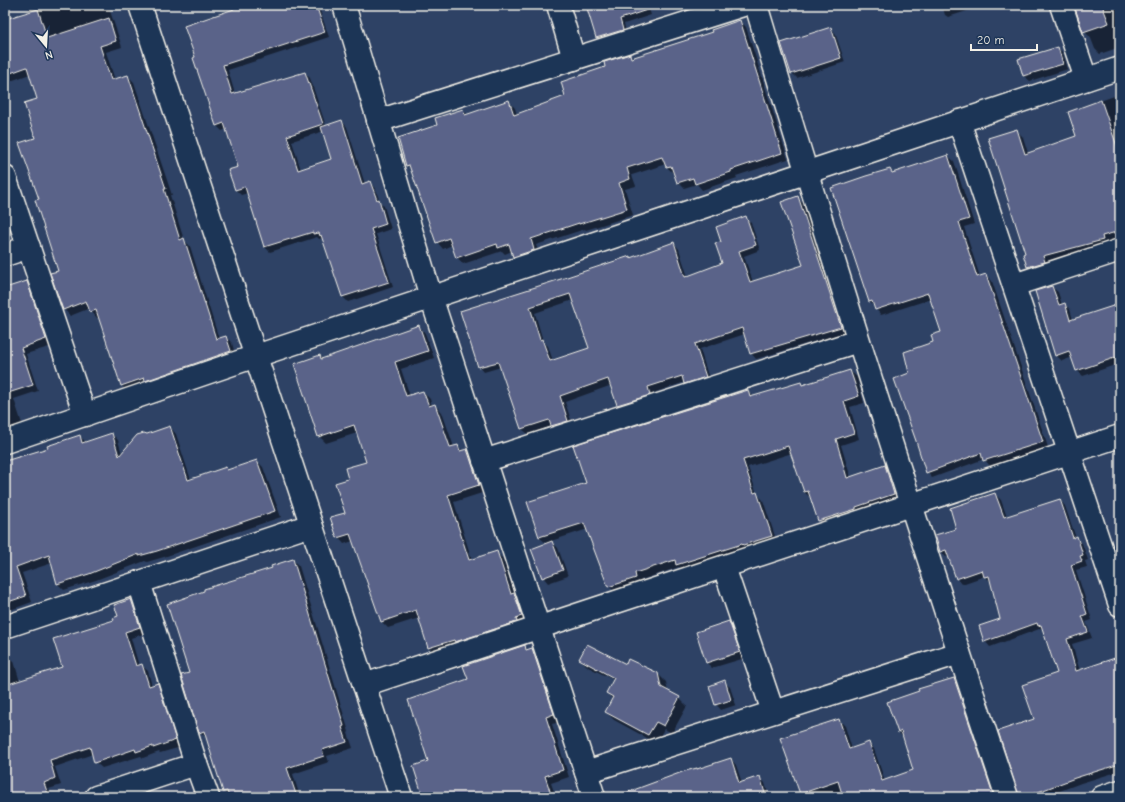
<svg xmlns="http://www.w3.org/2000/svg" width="1125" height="802" font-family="'Comic Neue',sans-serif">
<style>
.shadow{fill:#0007;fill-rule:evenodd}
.building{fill:#5a6389;stroke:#f4f1e8;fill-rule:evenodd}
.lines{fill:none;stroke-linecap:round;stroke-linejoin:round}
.minor-casing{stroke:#f4f1e8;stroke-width:25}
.minor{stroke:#1d3557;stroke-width:22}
</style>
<rect width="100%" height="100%" fill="#2e4265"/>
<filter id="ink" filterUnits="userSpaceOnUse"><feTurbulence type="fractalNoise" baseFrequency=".025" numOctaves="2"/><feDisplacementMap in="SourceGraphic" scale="8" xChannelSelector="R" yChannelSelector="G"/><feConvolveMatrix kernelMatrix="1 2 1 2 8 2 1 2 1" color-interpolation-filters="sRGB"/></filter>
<g filter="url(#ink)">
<g class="shadow">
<path d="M34,5H108L122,47L106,52L115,80L128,76L134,82L172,195H170L184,240L190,246L219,339L226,337L232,343L236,358L128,392L122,386L100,317L97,318L91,311L90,308L70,316L64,309L59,271L40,200L36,138L39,99L30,74L5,83V20L31,12L29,7Z"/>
<path d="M234,5H318L329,37L228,70L235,94L305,73L310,78L326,126L342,121L347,127L365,184L370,183L375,188L380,202L384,206L391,229L376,234L393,287L348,302L343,297L323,238L319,239L317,237L270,252L265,247L248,193L241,195L236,190L239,168L227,129L222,131L217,126L194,58L236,9ZM324,131L332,159L301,170L292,141Z"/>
<path d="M587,5H659L649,9L651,15L624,24L627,35L602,43L597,38Z"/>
<path d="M942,5H972L973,9L948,17L945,15Z"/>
<path d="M1075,5H1120V47L1100,54L1095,49L1090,36H1089L1084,31Z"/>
<path d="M740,21L746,27L788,159L736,176L737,178L702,190L697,184L684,188L678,182L675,173H673L667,167L666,164L632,175L636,186L625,189L633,215L586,230L585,229L536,245L540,256L520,262L514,256L512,251L505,254L502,251L463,264L457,257L452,245L443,249L437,242L412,170L407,165L438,126L463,110L468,115L509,102L515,108L517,115L566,97L606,67L630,55L633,59L713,33Z"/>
<path d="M831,28L835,33L845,62L797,78L792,73Z"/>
<path d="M1058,48L1063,53L1068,69L1030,81L1024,76Z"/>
<path d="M1120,94V239L1108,242L1035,273L1028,267L1024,255L1026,254L1016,130L1023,137L1028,153L1077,137L1069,112Z"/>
<path d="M948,156L954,161L974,224L964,227L980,277L986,275L992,281L1048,447L990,466L984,459L932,478L927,472L911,374L942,333L931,299L881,315L870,302L890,170L894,174Z"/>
<path d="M797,198L803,203L846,332L756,359L751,353L745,334L700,349L710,382L691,389L685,382L653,393L655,400L624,410L618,405L612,385L565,402L573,426L557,431L552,426L528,434L522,429L501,367L484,372L479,366L461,311L631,259L674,243L679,249L688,277L723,264L722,242L745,217L751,223L760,250L744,256L753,282L804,266ZM573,300L591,348L553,361L548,346L543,341L535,313Z"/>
<path d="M26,282L33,288L52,346L26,354L38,391L14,399L23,427L5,433V289Z"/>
<path d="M1052,287L1058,292L1062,305L1064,304L1070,309L1073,320L1115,306L1119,310L1120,309V369L1118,364L1083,376L1077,370L1073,357L1062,361L1056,355Z"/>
<path d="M419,326L425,333L434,358L401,369L410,396L423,392L430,399L432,406L435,405L442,412L454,447L458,446L463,451L467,450L474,457L485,492L454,502L472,560L496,552L503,559L515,595L521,601L528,623L436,655L429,648L419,618L388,628L382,622L353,541L344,544L338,537L346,513L350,480L367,462L357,433L326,443L319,436L320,356L323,359Z"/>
<path d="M850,371L857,377L864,403L850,407L859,439L841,445L851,478L885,466L891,472L900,500L825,527L819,520L811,498L804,492L792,453L748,467L757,494L763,500L777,542L684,571L679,567L641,580L642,584L616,593L609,586L588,529L551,541L558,548L568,576L548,583L543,577L547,544L539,537L587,483L748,391L754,397L800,383L804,386Z"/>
<path d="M170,427L176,434L191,480L226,468L228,470L257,461L263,467L281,517L164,557L147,562L145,561L96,580L64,590L58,584L52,563L22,573L32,602L5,612V463L49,448L79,436L86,442L112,434L118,440L122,454L147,435Z"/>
<path d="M995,494L1001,500L1007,517L1060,500L1065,506L1076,538L1082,543L1088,560L1085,561L1087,567L1076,570L1092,620L1086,622L1092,638L1072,644L1080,671L1114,659L1120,666V771L1081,783L1044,797H1020L1035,720L1058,674L1044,630L1042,628L990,647L985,641L1001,619L991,582L985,576L962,584L957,578L949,556L946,557L941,552L936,535L957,529Z"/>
<path d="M293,560L299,566L349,732L348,733L353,748L327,756L329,762L293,774L300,797H230L224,792L207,738L200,732L190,673L273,568Z"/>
<path d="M131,601L137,607L146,633L131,638L139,666L141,665L148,671L152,686L157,684L164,690L181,747L160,753L159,752L143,758L141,756L102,768L95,762L93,754L55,767L61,785L49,789L52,797H5V656L8,655L14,661L20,682L63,668L119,617Z"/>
<path d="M729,622L734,628L745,658L712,668L707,663Z"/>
<path d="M524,646L528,650H532L539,657L561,722L552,724L569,777L551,783L556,797H424L429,762L469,680Z"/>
<path d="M580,659L658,674L666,682L668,692L679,698L687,706L672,733L664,729L656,743L614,720L606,712L613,700L607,693L614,680L588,667Z"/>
<path d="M954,679L960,685L997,797H802L782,739L839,720L845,726L852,749L869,743L874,749L885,781L914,771L903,737L898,732Z"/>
<path d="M724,682L730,687L736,705L721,710L716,704Z"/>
<path d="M731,759L736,765L742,783L759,777L765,783L769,797H642L698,770Z"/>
</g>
<g class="building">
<path d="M233,5H316L325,32L223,65L232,94L305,72L323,124L287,136L298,170L331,159L321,127L342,120L362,184L370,181L377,200L379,199L386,224L371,229L389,282L342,297L321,235L320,236L319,233L313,234V232L264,247L245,187L235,190L228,170L238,167L224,123L216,126L193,58L195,57L184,26L234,9Z"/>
<path d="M586,5H652L653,8L620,19L623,30L596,38Z"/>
<path d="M1074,5H1102L1109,23L1083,32Z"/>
<path d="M38,9L47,38L109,18L116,41L100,46L111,80L128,75L166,189H164L180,240L184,238L216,339L226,336L231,351L145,381L144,378L121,386L96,310L90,312L86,301L63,310L50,273L58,271L35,200L39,199L19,143L35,138L24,103L37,99L27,67L5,75V19Z"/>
<path d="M740,20L782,153L731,170V172L695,184L693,178L677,183L671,166L666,167L662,157L627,168L630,179L619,183L627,209L579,224V223L531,239L534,250L513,257L509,244L498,248L497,244L456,258L449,238L436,243L409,165L406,166L398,138L437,125L435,118L463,109L465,115L509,100L514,115L565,96L561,82L605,67L604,62L630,54L631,58L712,32L711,30Z"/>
<path d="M831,27L841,58L791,74L781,43Z"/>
<path d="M1058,47L1063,64L1023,76L1018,59Z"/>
<path d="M1101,100L1120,155V231L1102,236L1103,240L1043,256L1045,262L1027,267L1023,254L1025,253L988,138L1017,129L1025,154L1076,136L1068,112Z"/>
<path d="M948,155L969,219L959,222L977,277L986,274L1043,442L983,461L981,453L926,473L916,441L894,379L909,373L904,352L933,342L931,335L941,332L928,293L875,310L872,301L869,302L831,188L866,176L890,169L892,173Z"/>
<path d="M798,196L841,327L750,354L742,328L695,344L706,377L684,384L682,376L648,387L650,395L617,405L608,379L560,396L568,421L551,426L549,420L521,429L498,362L478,367L460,311L564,278L630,256V258L674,242L685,277L722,263L715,243L721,242L716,227L746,216L756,245L739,251L750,282L803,265L781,202ZM570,294L589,348L550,361L542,339L540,340L530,307Z"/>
<path d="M27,281L46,339L21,348L33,385L5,394V288Z"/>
<path d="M1052,286L1059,305L1065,303L1070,320L1116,305L1120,318V356L1076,371L1069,351L1055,356L1035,291Z"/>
<path d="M419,325L428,351L395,362L406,396L423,391L429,406L435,404L450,447L458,445L460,451L467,449L479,485L448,495L469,560L497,551L511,594L514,593L522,616L516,618L517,622L455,642L454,640L428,648L416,610L381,622L350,534L337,538L330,517L345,513L335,483L348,479L345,468L366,462L354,425L318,437L294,364L320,355L321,359Z"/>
<path d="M850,370L859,396L844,401L854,433L836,439L847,478L885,465L894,494L856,507V509L818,521L808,491L804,492L788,446L743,460L754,493L757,492L772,536L743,545L742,544L676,565L675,560L635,573L636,578L608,587L584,523L539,537L527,502L586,483L573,445L748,390L750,397L801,382L802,385Z"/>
<path d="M170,426L188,480L226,467L227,470L257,460L275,511L157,551L139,556V554L89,574L57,584L49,555L16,567L26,596L5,603V461L48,448L47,446L80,435L82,443L112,433L119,456L137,435L144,433L147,434Z"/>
<path d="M995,493L1004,517L1060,499L1073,538L1077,536L1083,555L1080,556L1082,561L1071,565L1087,614L1082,616L1088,632L1067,639L1076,671L1115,658L1120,675V764L1075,778L1025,797H1019L998,731L1034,719L1022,685L1057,673L1041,625L1038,626L1037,623L984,642L979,626L1000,619L989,576L984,577L982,570L956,579L946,550L940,552L935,535L956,529L950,508Z"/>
<path d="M552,541L563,570L542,578L531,549Z"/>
<path d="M293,559L344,726L342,727L347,742L322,750L324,756L287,768L297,797H229L227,791L223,792L204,731L199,733L181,675L189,673L167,604L204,591V589L272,568L271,566Z"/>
<path d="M131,599L140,627L125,632L136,666L142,664L149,686L158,683L176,740L153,748V746L136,752L135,749L94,763L90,747L50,760L55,778L44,783L49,797H7L5,789V685L62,667L53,639L114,620L113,618L118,616L114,605Z"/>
<path d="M729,621L740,652L706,663L696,632Z"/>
<path d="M587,644L626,664L628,659L658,673L661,687L680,697L664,726L656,722L648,735L605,712L613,697L606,693L614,678L579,659Z"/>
<path d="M525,645L526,650L532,648L554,714L546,717L563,770L545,776L550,791L531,797H423L413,766L428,761L408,700L468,679L463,666Z"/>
<path d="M954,678L994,797H843L838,781L800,794L780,738L839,719L849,749L869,742L882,781L913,770L901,731L898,733L887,702L919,691L918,689Z"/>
<path d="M725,680L731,700L715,705L709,686Z"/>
<path d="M731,758L739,783L760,776L766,797H620V795L685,771L697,768V769Z"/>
</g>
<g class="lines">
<defs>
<g id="minor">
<path d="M140,5L401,797"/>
<path d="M344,5L431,297L594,797"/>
<path d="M558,5L574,59"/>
<path d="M756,5C835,270 919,534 1007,797"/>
<path d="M1061,5L1086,79"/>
<path d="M378,121L743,5"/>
<path d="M959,121L1120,605"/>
<path d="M5,177L85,415"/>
<path d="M5,255L29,247"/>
<path d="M1014,285L1120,250"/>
<path d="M5,442L256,356L1120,68"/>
<path d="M484,461L858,341"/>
<path d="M724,567L773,712"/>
<path d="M139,582L196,764L208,797"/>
<path d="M5,627L311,525"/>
<path d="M364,685L1120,436"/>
<path d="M586,772L959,653"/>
<path d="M96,797L196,764"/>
<path d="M1102,797L1120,791"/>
</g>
</defs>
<use href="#minor" class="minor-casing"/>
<use href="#minor" class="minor"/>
</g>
</g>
<rect width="1125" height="802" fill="none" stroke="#1d3557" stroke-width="20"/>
<rect x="10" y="10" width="1105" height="782" fill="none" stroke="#f4f1e8" stroke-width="1.5" filter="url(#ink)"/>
<g transform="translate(46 46) rotate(162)" stroke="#1d3557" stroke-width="3" paint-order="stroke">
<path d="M0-3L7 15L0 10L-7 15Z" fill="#f4f1e8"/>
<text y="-6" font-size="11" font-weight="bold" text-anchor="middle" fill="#f4f1e8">N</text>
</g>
<path d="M971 44v6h66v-6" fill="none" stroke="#f4f1e8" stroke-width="2"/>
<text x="977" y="44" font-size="12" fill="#f4f1e8" stroke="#1d3557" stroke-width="3" paint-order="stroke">20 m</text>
</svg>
